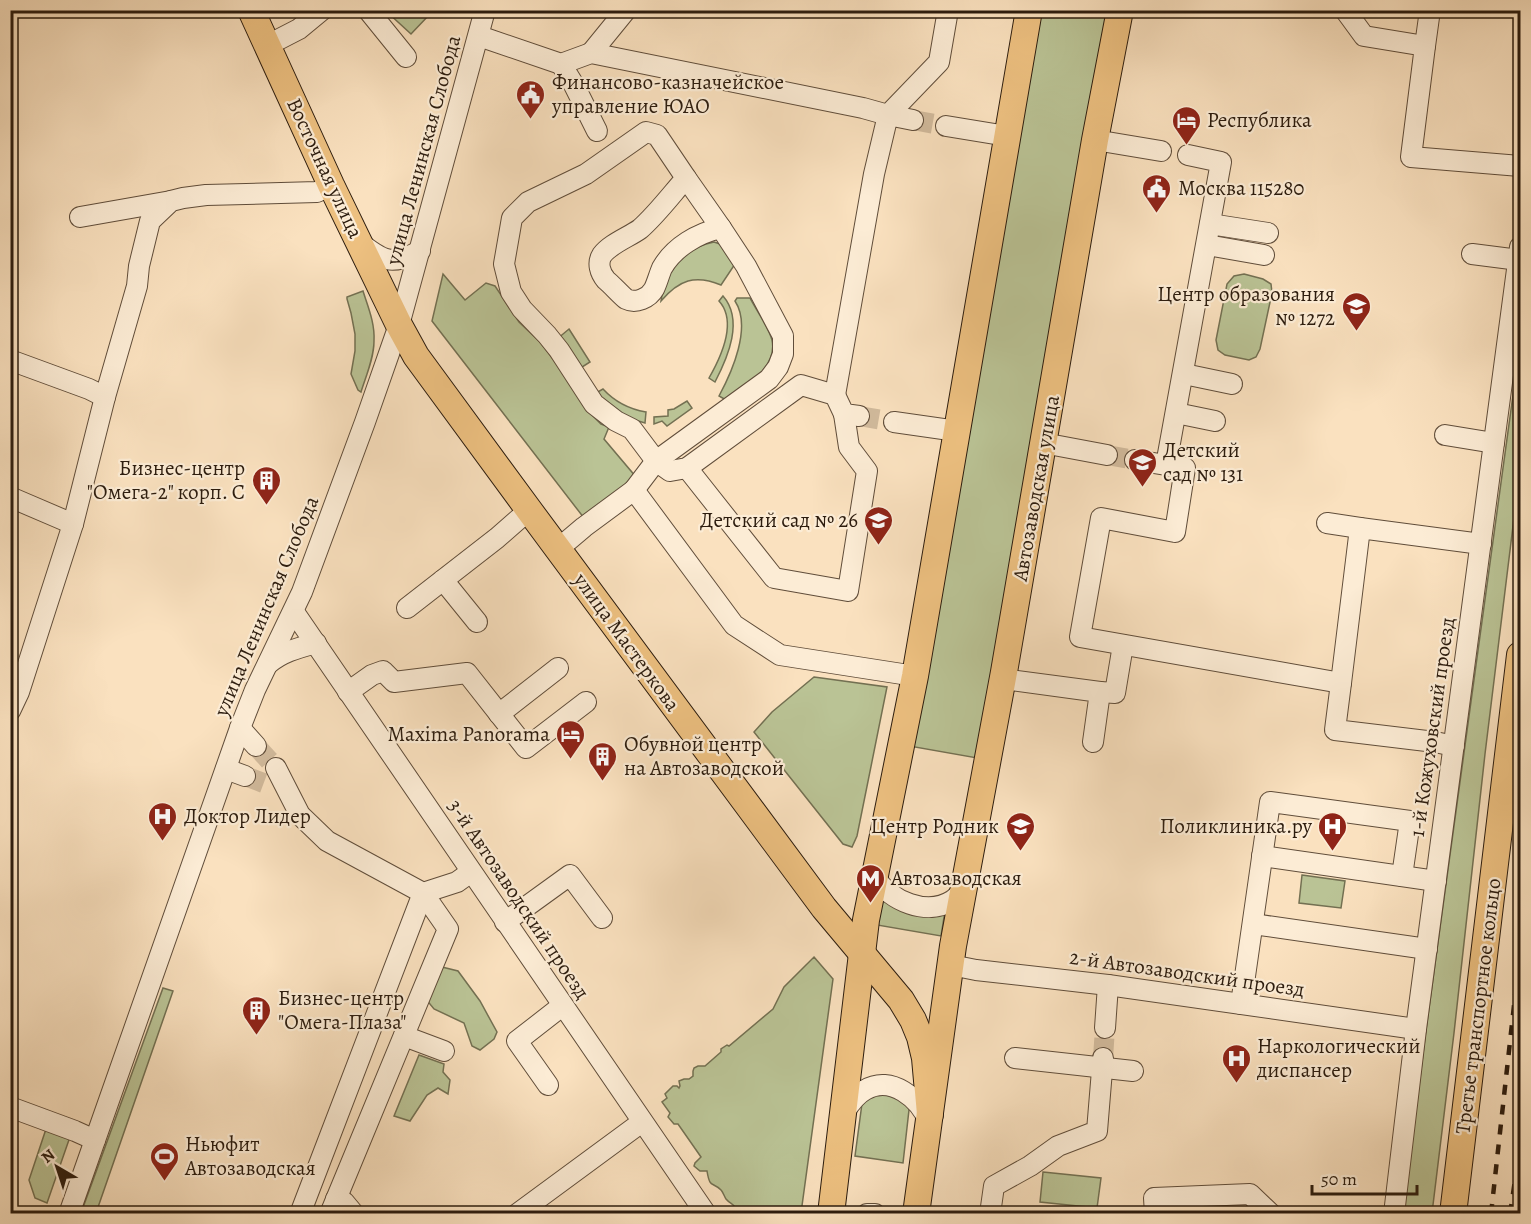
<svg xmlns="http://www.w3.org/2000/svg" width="1531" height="1224" font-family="Alegreya,serif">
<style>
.green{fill:#bac395;stroke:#737052;stroke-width:1.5}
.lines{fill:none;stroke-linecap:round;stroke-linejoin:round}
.minor-tunnel{stroke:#d1ba9c;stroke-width:20;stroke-dasharray:20 10;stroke-linecap:butt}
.minor-casing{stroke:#604d3a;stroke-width:22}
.major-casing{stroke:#2c1c0e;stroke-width:28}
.minor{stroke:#fcecd5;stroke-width:20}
.major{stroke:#edc080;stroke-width:26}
.rail{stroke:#2c1c0e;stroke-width:4.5;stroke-dasharray:10 10;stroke-linecap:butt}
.labels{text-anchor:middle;stroke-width:4.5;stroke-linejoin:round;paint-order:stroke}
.poi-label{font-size:21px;fill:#2c1c0e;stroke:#fcecd5;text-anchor:start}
.street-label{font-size:21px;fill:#2c1c0e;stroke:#fcecd5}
</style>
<rect width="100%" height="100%" fill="#fae1bf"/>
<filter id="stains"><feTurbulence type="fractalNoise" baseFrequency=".00333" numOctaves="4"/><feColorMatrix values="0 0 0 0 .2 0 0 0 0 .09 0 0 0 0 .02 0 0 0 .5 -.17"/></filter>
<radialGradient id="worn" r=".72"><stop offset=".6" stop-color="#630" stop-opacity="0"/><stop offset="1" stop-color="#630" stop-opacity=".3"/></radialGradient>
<g class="green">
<path d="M386,11H424L429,15L411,34Z"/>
<path d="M1041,11H1107L977,758L909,746Z"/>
<path d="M714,242L720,244L735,264L721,285C695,274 679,280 661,301C664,272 685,247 714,242Z"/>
<path d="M443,274L465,300L486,283L495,286L519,322L540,342L569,380L583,404L593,416L601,424L609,427L604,439L636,477L584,518L432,321Z"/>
<path d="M1244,274L1263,279L1271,284L1272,293L1260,349L1256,357L1249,360L1225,355L1218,350L1216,340L1227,284L1234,276Z"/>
<path d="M363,291C368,307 375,323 374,341C374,358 366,376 361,392L358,390L351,374L355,351V334L351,313L347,299V297Z"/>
<path d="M723,296C744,320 728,357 715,382L709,378C721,357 738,322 719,301Z"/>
<path d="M737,298H750C755,308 770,330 772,340C778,368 745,386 726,400L719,396C732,372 752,327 735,301Z"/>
<path d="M569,329L590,362L579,369L557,339Z"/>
<path d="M1520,344V469L1485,754L1454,1033L1432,1213L1403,1214L1426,1030Z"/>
<path d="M603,389C615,402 628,409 646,412L645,423L622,416L594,394Z"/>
<path d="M687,401L692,408L667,426L662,421L654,424V417L668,416V410L674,409Z"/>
<path d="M814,677L887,687L857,836L852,847L843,844L754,732L772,712Z"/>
<path d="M1302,875L1345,881L1341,908L1299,903Z"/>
<path d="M882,900L894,907L945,911L941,936L877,925Z"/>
<path d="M814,957L833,979L801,1213H737C736,1204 731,1205 726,1199C724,1196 723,1192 721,1190C712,1181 710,1189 707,1171H700L694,1166L695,1163L701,1157L678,1124H674L668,1117L670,1113L662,1102L667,1098L665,1094L673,1086H677L679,1088L680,1086L679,1081L684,1079H689L693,1076V1071L694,1068L698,1066H705L721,1052V1049L727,1045L729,1046L773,1009L784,987Z"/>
<path d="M442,967L458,971L480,1001L497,1032L494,1039L480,1050L472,1046L464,1023L434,1009L425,998Z"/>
<path d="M163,988L173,991L96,1213H81Z"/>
<path d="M419,1055L444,1064L443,1072L450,1080L448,1094L438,1088L427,1095L410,1121L394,1116Z"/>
<path d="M874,1090L910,1101L903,1163L855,1156L863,1096Z"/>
<path d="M47,1126L71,1134L47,1203L35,1198L29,1180Z"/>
<path d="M1043,1172L1101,1178L1097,1208L1040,1202Z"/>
</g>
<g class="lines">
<g class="minor-tunnel">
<path d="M913,120L946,126"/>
<path d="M859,416L894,422"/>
<path d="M1107,455L1135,460"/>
<path d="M256,746L276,768"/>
<path d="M245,776L269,785"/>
<path d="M1103,1058L1105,1028"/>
</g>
<defs>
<g id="minor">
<path d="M368,10L406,57"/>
<path d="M1345,10L1364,36L1425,46L1411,157L1520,166"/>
<path d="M479,36L561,64L591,53L863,108L888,115L939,62L948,10"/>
<path d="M268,45L299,29L322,10"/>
<path d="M1425,46L1430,10"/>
<path d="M591,53L626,10"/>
<path d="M561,64L574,85L597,131"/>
<path d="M946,126L1007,136"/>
<path d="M646,132L657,135L686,178C671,195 657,214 640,229C629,237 610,244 602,255C597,263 600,273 606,280C610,283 623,297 626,299C636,304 649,298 654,289C657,283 659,275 662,268C674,247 698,233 721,228L746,266L783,336V354L778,367L769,379L656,461L632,429L616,421L594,404L559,350L547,335L522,309L511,292L504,264L512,218L528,202L586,174Z"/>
<path d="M1095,140L1161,151"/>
<path d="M686,178L721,228"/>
<path d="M80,217L171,201"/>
<path d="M1210,224L1268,233"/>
<path d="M359,242C383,261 391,266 420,251"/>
<path d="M1207,245L1264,255"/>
<path d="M1472,254L1519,260"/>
<path d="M10,360L89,389L105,397"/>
<path d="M1184,374L1232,384"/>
<path d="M835,395L874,174L888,115L913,120"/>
<path d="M1176,413L1215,421"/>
<path d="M894,422L957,431"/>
<path d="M1445,435L1494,443"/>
<path d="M1043,443L1107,455"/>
<path d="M1135,460L1166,465L1221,162L1188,155"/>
<path d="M1166,465L1185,468L1175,532L1101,518L1080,637L1341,683L1360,528L1481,544"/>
<path d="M687,468L774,578L848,591L867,471L849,447L844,414"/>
<path d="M634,490L656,461L670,471L687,468L801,385L835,395L844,414L859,416"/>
<path d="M10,497L73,524"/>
<path d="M1327,523L1360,528"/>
<path d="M558,549L584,527L634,490L734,625L780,655L915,676"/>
<path d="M443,580L477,622"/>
<path d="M407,608L497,538L529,510"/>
<path d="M294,612L706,1214"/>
<path d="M268,664C282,652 298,648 316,643"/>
<path d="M1003,679L1100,692L1093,742"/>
<path d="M1341,683L1335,730L1435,742L1454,746"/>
<path d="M348,692L372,675L383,671L394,682L467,673L526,748L586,702"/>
<path d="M1100,692L1115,693L1123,645"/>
<path d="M10,711L19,692L73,524L105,397L137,286L139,266L150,221L171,201L183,198L206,195L317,192L331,185"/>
<path d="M499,714L558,668"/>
<path d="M240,728L256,746"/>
<path d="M276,768L300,815L327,841L423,893L300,1214"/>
<path d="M226,769L245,776"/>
<path d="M1262,856L1436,881"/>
<path d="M875,877C890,901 927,917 953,900C957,897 960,893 964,890"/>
<path d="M505,922L570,875L602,918"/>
<path d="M1253,924L1427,949"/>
<path d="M951,965L976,970L1108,985L1416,1029"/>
<path d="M1241,1004L1270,802L1410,821L1402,876"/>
<path d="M1105,1028L1108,985"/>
<path d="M404,1036L444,1051"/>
<path d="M1015,1058L1133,1071"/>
<path d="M548,1085L517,1041L562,1006"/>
<path d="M10,1107L75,1131L95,1140"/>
<path d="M843,1114C849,1105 855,1095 865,1090C891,1074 920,1099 929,1122"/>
<path d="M336,1199L344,1202L354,1214"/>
<path d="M69,1214L240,728L255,690L302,592L365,422L399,325L485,10"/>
<path d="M330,1214L448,929L423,893L457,882L471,872"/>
<path d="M517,1214L642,1122"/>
<path d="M867,1214H875"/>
<path d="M990,1214L994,1186L1030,1166L1058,1146L1097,1131L1103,1058"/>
<path d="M1155,1214L1154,1198L1250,1194L1271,1214"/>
<path d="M1394,1214L1416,1029L1520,247"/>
</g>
<g id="major">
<path d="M251,10L331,185L399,325L416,356L529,510L824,908L901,1000L913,1020L920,1037L925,1058L930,1114"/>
<path d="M831,1214L866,920L915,676L1029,10"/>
<path d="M916,1214L953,946L1004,672L1095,140L1120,10"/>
<path d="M1453,1214L1520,655"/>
</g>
</defs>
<use href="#minor" class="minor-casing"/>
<use href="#major" class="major-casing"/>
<use href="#minor" class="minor"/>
<use href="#major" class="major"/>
<g class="rail">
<path d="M1491,1214L1520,951"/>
<path d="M1510,1214L1520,1146"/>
</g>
</g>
<defs>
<symbol id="civic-pin" viewBox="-11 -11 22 30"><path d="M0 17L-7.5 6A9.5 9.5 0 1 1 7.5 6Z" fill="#8f2418" stroke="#fcecd5"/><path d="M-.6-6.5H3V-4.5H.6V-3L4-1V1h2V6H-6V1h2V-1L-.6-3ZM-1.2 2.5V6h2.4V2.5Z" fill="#fff"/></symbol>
<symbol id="hotel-pin" viewBox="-11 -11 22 30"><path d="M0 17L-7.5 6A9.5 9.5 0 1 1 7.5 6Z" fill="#8f2418" stroke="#fcecd5"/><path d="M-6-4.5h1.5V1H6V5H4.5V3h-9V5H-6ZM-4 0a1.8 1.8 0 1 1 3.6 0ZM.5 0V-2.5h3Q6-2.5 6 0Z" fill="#fff"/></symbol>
<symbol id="school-pin" viewBox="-11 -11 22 30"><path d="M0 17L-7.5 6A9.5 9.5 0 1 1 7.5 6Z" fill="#8f2418" stroke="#fcecd5"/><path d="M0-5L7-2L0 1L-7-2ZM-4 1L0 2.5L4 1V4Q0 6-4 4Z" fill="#fff"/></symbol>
<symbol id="building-pin" viewBox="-11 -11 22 30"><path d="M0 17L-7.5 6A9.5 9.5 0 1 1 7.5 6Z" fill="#8f2418" stroke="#fcecd5"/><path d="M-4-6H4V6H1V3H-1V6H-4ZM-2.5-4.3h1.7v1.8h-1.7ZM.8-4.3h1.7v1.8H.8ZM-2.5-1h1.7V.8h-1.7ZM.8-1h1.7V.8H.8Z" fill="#fff"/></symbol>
<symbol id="hospital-pin" viewBox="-11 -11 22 30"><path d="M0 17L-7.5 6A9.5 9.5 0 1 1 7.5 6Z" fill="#8f2418" stroke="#fcecd5"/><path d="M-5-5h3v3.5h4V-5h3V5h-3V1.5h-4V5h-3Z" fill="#fff"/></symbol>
<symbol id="metro-pin" viewBox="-11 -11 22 30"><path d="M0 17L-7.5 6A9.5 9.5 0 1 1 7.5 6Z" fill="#8f2418" stroke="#fcecd5"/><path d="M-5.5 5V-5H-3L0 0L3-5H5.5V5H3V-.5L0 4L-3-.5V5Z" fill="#fff"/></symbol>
<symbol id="stadium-pin" viewBox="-11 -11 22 30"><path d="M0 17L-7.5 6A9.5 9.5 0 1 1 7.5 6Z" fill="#8f2418" stroke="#fcecd5"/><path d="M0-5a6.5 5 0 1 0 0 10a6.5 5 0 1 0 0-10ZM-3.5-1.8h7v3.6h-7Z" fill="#fff"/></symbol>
</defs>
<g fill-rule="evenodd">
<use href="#civic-pin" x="514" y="78" width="33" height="45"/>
<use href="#hotel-pin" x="1170" y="104" width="33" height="45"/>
<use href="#civic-pin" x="1140" y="172" width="33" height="45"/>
<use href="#school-pin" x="1340" y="290" width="33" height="45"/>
<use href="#school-pin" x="1126" y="446" width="33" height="45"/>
<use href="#building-pin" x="250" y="464" width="33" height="45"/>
<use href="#school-pin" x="862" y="504" width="33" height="45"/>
<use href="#hotel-pin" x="554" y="718" width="33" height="45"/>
<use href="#building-pin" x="586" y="740" width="33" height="45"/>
<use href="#hospital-pin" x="146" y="800" width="33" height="45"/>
<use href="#school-pin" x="1004" y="810" width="33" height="45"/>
<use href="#hospital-pin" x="1316" y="810" width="33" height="45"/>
<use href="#metro-pin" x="854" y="862" width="33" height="45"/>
<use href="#building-pin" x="240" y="994" width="33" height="45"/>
<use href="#hospital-pin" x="1220" y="1042" width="33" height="45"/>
<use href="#stadium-pin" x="148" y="1140" width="33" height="45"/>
</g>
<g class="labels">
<g class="poi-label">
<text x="552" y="89">Финансово-казначейское<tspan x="552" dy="24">управление ЮАО</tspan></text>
<text x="1207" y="127">Республика</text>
<text x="1178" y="195">Москва 115280</text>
<text x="1335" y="301" text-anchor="end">Центр образования<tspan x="1335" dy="24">№ 1272</tspan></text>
<text x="1163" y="457">Детский<tspan x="1163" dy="24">сад № 131</tspan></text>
<text x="245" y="475" text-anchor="end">Бизнес-центр<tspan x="245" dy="24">"Омега-2" корп. C</tspan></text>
<text x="858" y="527" text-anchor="end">Детский сад № 26</text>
<text x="550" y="741" text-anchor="end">Maxima Panorama</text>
<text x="624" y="751">Обувной центр<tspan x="624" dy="24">на Автозаводской</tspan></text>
<text x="184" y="823">Доктор Лидер</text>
<text x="999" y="833" text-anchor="end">Центр Родник</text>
<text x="1312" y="833" text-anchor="end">Поликлиника.ру</text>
<text x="891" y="885">Автозаводская</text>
<text x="278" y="1005">Бизнес-центр<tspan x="278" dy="24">"Омега-Плаза"</tspan></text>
<text x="1257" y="1053">Наркологический<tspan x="1257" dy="24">диспансер</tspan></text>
<text x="185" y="1151">Ньюфит<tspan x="185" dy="24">Автозаводская</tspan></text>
</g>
<g class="street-label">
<text transform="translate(423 150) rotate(-75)" y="7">улица Ленинская Слобода</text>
<text transform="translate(325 168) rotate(65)" y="7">Восточная улица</text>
<text transform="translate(1036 488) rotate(-80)" y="7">Автозаводская улица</text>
<text transform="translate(266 606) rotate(-67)" y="7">улица Ленинская Слобода</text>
<text transform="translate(627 642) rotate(54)" y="7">улица Мастеркова</text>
<text transform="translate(1432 727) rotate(-82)" y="7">1-й Кожуховский проезд</text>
<text transform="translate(519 899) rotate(56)" y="7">3-й Автозаводский проезд</text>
<text transform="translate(1187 973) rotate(8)" y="7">2-й Автозаводский проезд</text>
<text transform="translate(1478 1006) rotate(-83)" y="7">Третье транспортное кольцо</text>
</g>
</g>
<rect width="1531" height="1224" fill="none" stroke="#fae1bf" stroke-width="36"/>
<rect x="12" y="12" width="1507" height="1200" fill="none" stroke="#2c1c0e" stroke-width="3"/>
<rect x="18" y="18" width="1495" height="1188" fill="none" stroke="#2c1c0e" stroke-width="1.5"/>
<g transform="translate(57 1167) rotate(321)" stroke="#fcecd5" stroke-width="4.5" paint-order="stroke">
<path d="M0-4.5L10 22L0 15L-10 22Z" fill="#2c1c0e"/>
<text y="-9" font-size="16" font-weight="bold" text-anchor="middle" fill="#2c1c0e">N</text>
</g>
<path d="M1312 1185v9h105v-9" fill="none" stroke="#2c1c0e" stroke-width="3"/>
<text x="1321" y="1185" font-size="18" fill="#2c1c0e" stroke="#fcecd5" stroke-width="4.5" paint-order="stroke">50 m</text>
<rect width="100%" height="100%" filter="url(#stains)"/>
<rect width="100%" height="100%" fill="url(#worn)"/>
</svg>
